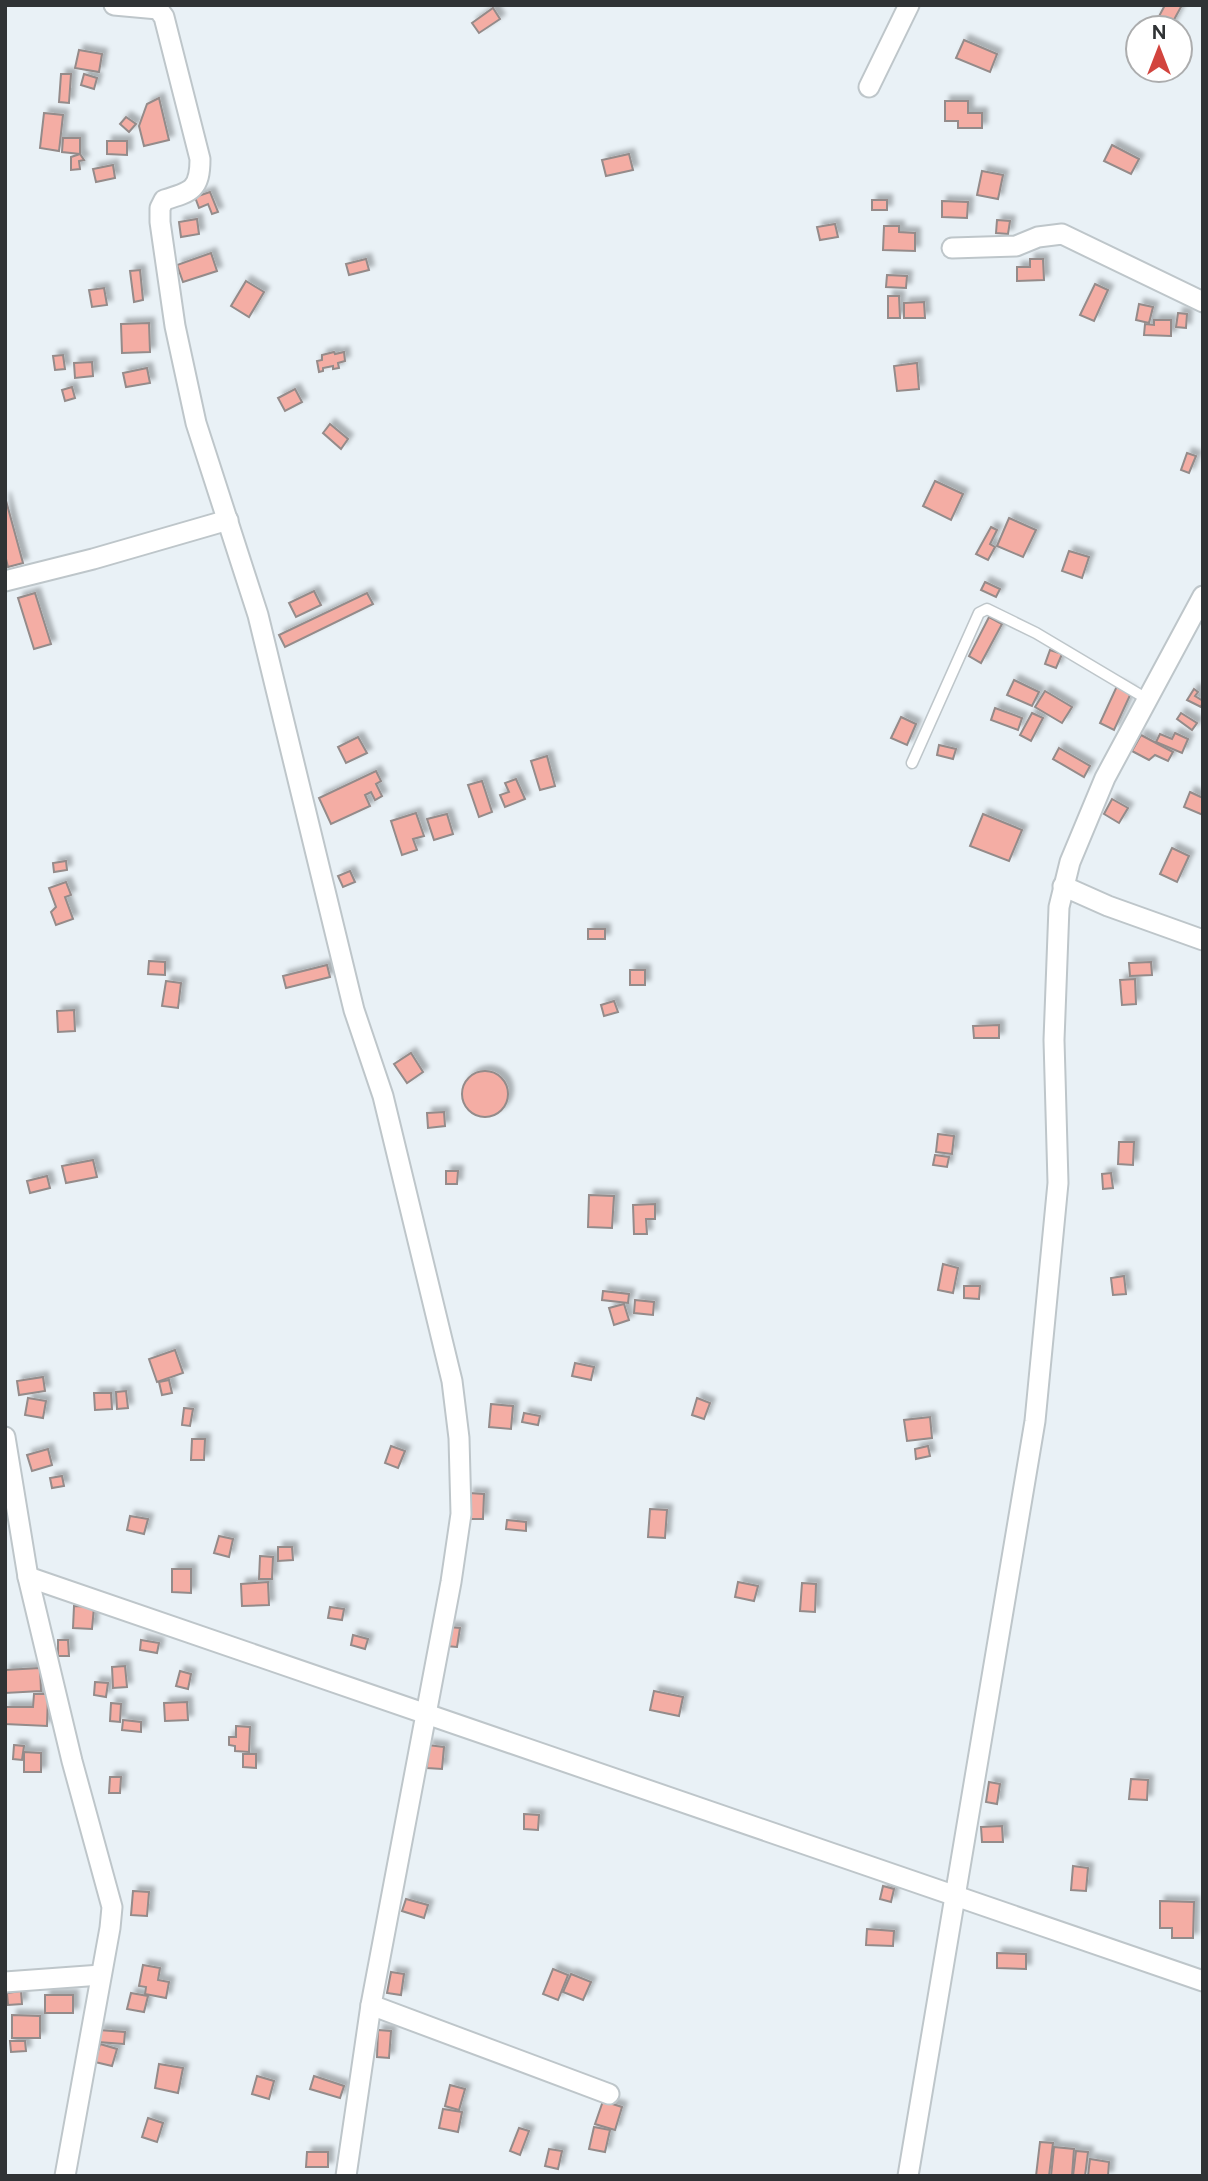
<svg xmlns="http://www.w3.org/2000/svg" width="1208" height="2181" font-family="Figtree,sans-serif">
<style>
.building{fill:#f4ada4;stroke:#948b8a;stroke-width:2;filter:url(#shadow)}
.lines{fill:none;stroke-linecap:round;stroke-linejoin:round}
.service-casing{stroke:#bec6ca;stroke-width:13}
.minor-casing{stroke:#bec6ca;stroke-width:23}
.service{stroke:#fff;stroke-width:10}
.minor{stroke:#fff;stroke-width:19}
</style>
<defs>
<filter id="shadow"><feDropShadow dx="5" dy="-5" stdDeviation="2" flood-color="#0004"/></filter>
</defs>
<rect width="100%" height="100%" fill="#e9f1f6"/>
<g class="building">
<path d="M1165,5H1182L1170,27L1157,20Z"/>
<path d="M493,8L500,19L479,33L472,23Z"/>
<path d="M964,40L997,54L990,72L956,58Z"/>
<path d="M79,50L102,54L99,72L75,68Z"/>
<path d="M61,74H71L69,103L59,102Z"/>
<path d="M84,74L97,78L94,89L81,85Z"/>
<path d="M159,98L169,140L144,146L139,126L147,104Z"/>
<path d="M945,101H968V113H982V128H958V121H945Z"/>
<path d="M44,113L63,115L59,151L40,148Z"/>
<path d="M126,117L136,124L129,132L120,124Z"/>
<path d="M63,138H80V154L62,152Z"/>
<path d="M107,141H127V155L107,154Z"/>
<path d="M1112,145L1139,159L1131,174L1104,161Z"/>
<path d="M80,154L84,160L79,161L80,169L71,170V157Z"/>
<path d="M629,154L633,170L606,176L602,160Z"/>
<path d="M113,165L115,178L96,182L93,169Z"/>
<path d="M982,171L1003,175L998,199L977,195Z"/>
<path d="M210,192L218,212L212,214L208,204L199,208L195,197Z"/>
<rect x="872" y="200" width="15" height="10"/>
<path d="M942,201L968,202L967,218L942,217Z"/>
<path d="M197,219L199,234L181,237L179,222Z"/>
<path d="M997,220L1010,221L1008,234L996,233Z"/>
<path d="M835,224L838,237L820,240L817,227Z"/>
<path d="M884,226H899V232L915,233V251L883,250Z"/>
<path d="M211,253L217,271L183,282L177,265Z"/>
<path d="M366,259L369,270L349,275L346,264Z"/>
<path d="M1030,259H1043L1044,280L1017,281V267H1030Z"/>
<path d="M140,270L143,300L134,302L130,271Z"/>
<path d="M887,275L907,276L906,288L886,287Z"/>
<path d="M246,281L264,292L249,317L231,306Z"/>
<path d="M1095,284L1108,290L1094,321L1080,315Z"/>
<path d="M104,288L107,305L92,307L89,290Z"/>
<path d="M888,296H899L900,318H888Z"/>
<path d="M924,302L925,318H904V303Z"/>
<path d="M1139,304L1153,307L1149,323L1136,320Z"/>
<path d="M1178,313L1187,314L1186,328L1176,327Z"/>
<path d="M1154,320H1171V336L1144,335L1145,324L1154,325Z"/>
<path d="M149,323L150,352L122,353L121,324Z"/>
<path d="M334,352L335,354L344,352L345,361L338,363L339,368L333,369V366L323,368V371L319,372L317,361L322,360V355Z"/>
<path d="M63,355L65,369L55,370L53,356Z"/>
<path d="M92,362L93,376L75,378L74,363Z"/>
<path d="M917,363L919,389L897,391L894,366Z"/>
<path d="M147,368L150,383L126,387L123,373Z"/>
<path d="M72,387L75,398L65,401L62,390Z"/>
<path d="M295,389L302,402L285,411L278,398Z"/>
<path d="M330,424L348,439L341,449L323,433Z"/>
<path d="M1187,453L1196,456L1189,473L1181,470Z"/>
<path d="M935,481L963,494L951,520L923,506Z"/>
<path d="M5,497L23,563L8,567L5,555Z"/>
<path d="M1009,518L1036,530L1023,557L997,546Z"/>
<path d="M991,527L997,530L990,544L995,547L988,560L976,554Z"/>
<path d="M1069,551L1089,557L1082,578L1062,571Z"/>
<path d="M985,582L1000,589L996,597L981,590Z"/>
<path d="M314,591L321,605L296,617L289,603Z"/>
<path d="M35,593L51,644L34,649L18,598Z"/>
<path d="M367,593L373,604L285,647L279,635Z"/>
<path d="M989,617L1002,624L981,663L969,656Z"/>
<path d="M1050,650L1062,654L1056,668L1045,664Z"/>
<path d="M1014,680L1039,692L1032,706L1007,695Z"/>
<path d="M1117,686L1131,693L1114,730L1100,723Z"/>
<path d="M1194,689L1198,692L1195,696L1203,701L1201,707L1187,700Z"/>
<path d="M1045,691L1072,707L1062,723L1035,707Z"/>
<path d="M995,708L1022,718L1018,730L991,720Z"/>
<path d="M1032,713L1043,718L1031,741L1020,735Z"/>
<path d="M1181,713L1197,723L1192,730L1177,719Z"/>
<path d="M901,717L916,724L907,745L891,738Z"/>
<path d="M1175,733L1188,739L1182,753L1156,742L1160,734L1172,739Z"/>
<path d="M1141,735L1173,752L1168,761L1155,755L1149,760L1132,751Z"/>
<path d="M358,737L367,753L346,763L338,747Z"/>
<path d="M939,745L956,749L953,759L937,755Z"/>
<path d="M1059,748L1090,766L1084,777L1053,759Z"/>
<path d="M547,756L555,786L540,790L531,761Z"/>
<path d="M376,771L381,781L376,784L382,796L375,800L371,792L365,795L370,806L331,824L319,798Z"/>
<path d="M516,779L525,799L505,807L500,795L509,792L505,783Z"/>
<path d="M482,781L492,812L479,817L468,785Z"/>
<path d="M1190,792L1203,798V815L1184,807Z"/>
<path d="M1112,799L1128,808L1119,823L1104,814Z"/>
<path d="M416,813L424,836L413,839L417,850L402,855L391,821Z"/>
<path d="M447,814L453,834L434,840L427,819Z"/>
<path d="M983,814L1022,830L1009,861L970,846Z"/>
<path d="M1172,848L1189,856L1177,882L1160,874Z"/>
<path d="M66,861L67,870L54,872L53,863Z"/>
<path d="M350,871L355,882L343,887L338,876Z"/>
<path d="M66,882L71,895L65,897L73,919L56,925L51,912L56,907L49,888Z"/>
<rect x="588" y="929" width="17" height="10"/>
<path d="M149,961L165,962V975L148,974Z"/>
<path d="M1151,962L1152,975L1130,976L1129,963Z"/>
<path d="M327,965L330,977L286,988L283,976Z"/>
<rect x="630" y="970" width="15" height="15"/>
<path d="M1135,979L1136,1004L1122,1005L1120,980Z"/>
<path d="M166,981L181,983L178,1008L162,1006Z"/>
<path d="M614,1001L618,1012L604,1016L601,1005Z"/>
<path d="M74,1010L75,1031L58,1032L57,1011Z"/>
<path d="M999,1025V1038H974L973,1026Z"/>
<path d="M411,1053L423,1072L407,1083L394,1064Z"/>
<circle cx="485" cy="1094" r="23"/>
<path d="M444,1112L445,1126L428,1128L427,1113Z"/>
<path d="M938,1134L954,1136L952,1154L936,1152Z"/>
<path d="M1119,1142H1134L1133,1165L1118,1164Z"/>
<path d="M935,1155L949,1157L947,1167L933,1165Z"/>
<path d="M93,1160L97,1177L66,1183L62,1166Z"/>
<path d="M446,1171H458L457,1184H446Z"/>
<path d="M1111,1173L1113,1188L1103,1189L1102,1174Z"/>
<path d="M47,1176L50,1188L30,1193L27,1181Z"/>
<path d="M589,1195L614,1196L612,1228L588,1227Z"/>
<path d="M655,1204V1219H646L647,1234H634L633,1205Z"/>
<path d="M943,1264L958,1268L953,1293L938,1290Z"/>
<path d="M1124,1276L1126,1294L1113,1295L1111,1278Z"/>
<path d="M964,1286H980L979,1299L964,1298Z"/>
<path d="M603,1291L629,1294L628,1303L602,1300Z"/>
<path d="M635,1300L654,1302L653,1315L634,1313Z"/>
<path d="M624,1304L629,1320L614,1325L609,1308Z"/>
<path d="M175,1350L183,1373L157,1382L149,1359Z"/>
<path d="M575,1363L594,1367L591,1380L572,1376Z"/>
<path d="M43,1377L45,1391L19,1395L17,1381Z"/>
<path d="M169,1380L172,1393L162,1395L159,1382Z"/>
<path d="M126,1391L128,1408L117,1409L116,1392Z"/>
<path d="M94,1393H111L112,1409L95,1410Z"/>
<path d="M28,1398L46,1401L43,1418L25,1415Z"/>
<path d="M697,1398L710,1403L704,1419L692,1415Z"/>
<path d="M491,1404L513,1406L511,1429L489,1427Z"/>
<path d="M184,1408L193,1409L190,1426L182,1425Z"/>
<path d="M524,1413L540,1416L538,1425L522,1422Z"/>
<path d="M930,1417L932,1438L907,1441L904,1420Z"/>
<path d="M192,1439H205L204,1460H191Z"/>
<path d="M391,1446L405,1451L398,1468L385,1463Z"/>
<path d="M928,1446L930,1456L916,1459L915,1449Z"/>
<path d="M48,1449L52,1465L32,1471L27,1455Z"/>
<path d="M62,1476L64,1486L52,1488L50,1478Z"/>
<path d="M469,1493L484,1494L483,1519H468Z"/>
<path d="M650,1509L667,1510L665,1538L648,1537Z"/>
<path d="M130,1516L148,1519L144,1534L127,1530Z"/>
<path d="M507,1520L526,1522V1531L506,1529Z"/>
<path d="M219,1536L233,1539L229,1557L214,1553Z"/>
<path d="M278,1547H292L293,1560L278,1561Z"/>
<path d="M260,1556L273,1557L272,1579H259Z"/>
<path d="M172,1569H191V1593L172,1592Z"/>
<path d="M268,1582L269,1605L242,1606L241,1584Z"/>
<path d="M738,1582L758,1586L754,1601L735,1597Z"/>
<path d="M802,1583L816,1584L815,1612L800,1611Z"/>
<path d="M74,1606L94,1607L92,1629L73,1628Z"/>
<path d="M330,1607L344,1609L342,1620L328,1618Z"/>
<path d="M449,1627L460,1628L457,1647L446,1646Z"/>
<path d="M353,1635L368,1639L365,1649L351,1645Z"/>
<path d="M58,1640H68L69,1656H58Z"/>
<path d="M141,1640L159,1643L157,1653L140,1650Z"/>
<path d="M125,1666L127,1687L113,1688L112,1667Z"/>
<path d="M40,1668L41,1691L5,1693V1670Z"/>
<path d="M180,1671L191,1674L188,1689L176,1686Z"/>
<path d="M95,1682L108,1683L106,1697L94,1695Z"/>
<path d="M654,1691L683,1697L679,1716L650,1710Z"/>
<path d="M34,1694H48L47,1726L5,1724V1707H33Z"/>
<path d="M187,1702L188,1720L165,1721L164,1703Z"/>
<path d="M111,1703L121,1704L120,1722L110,1721Z"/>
<path d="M123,1720L141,1722V1732L122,1730Z"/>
<path d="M236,1726L250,1727L249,1752L235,1751V1746L229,1745V1737H236Z"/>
<path d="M14,1745L24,1746L22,1760L13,1759Z"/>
<path d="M428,1745L444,1747L442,1769L427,1768Z"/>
<path d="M24,1752L41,1753V1772H24Z"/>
<path d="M243,1754H256V1768L243,1767Z"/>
<path d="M110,1777H121L120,1793H109Z"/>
<path d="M1131,1779L1148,1780L1147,1800L1129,1799Z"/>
<path d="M989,1782L1000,1784L997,1804L986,1802Z"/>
<path d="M524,1814L539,1815L538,1830L524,1829Z"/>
<path d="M1002,1826L1003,1842H982L981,1827Z"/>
<path d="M1073,1866L1088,1868L1086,1891L1071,1890Z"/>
<path d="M883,1886L894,1889L891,1902L880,1899Z"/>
<path d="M133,1891L149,1892L147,1916L131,1915Z"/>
<path d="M406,1899L428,1905L424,1918L402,1911Z"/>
<path d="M1160,1901L1194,1902L1193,1938H1172V1928H1160Z"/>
<path d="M867,1929L894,1931L893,1946L866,1945Z"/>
<path d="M997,1953L1026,1954V1969L997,1968Z"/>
<path d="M143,1965L160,1968L158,1980L169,1982L166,1998L145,1994L146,1987L139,1986Z"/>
<path d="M553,1969L568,1975L558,2000L543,1994Z"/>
<path d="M391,1972L404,1974L401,1995L387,1993Z"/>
<path d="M571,1974L591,1982L583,2000L563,1992Z"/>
<path d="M21,1991L22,2004L8,2005L7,1993Z"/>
<path d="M131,1993L148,1996L144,2012L127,2009Z"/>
<rect x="45" y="1995" width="28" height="18"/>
<path d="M12,2015L40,2016V2038H12Z"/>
<path d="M99,2030L125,2032L124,2044L98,2042Z"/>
<path d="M378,2030L391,2031L389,2058L377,2057Z"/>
<path d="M10,2041H25L26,2051L11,2052Z"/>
<path d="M100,2044L117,2049L112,2066L95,2062Z"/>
<path d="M159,2064L183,2068L178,2093L155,2088Z"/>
<path d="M257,2076L274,2081L269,2099L252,2094Z"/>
<path d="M314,2076L344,2086L340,2098L310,2089Z"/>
<path d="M450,2085L465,2089L459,2110L445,2106Z"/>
<path d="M603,2101L622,2107L615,2130L595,2124Z"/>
<path d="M443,2109L462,2112L458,2132L439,2128Z"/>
<path d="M148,2118L163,2123L157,2142L142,2137Z"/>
<path d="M594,2127L610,2130L605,2152L589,2149Z"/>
<path d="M519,2128L529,2131L520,2155L510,2151Z"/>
<path d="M1040,2142L1053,2143L1049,2176H1036Z"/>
<path d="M1054,2147L1074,2149L1072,2176H1051Z"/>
<path d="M549,2149L562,2151L558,2169L545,2166Z"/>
<path d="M1076,2151L1088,2152L1085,2176H1073Z"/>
<path d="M307,2152H328V2167H306Z"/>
<path d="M1090,2159L1109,2162L1108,2176H1088Z"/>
</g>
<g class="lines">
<defs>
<path id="service" d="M912,763L979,613L987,609L1036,633L1147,699"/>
<g id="minor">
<path d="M114,5L158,9L164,17L200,159C200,189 192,192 164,200L160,208V222L175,326L196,423L258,615L354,1010L383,1096L452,1381L459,1438L461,1514L451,1582L371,2005L346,2176"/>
<path d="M869,87L909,5"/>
<path d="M952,248L1016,246L1038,237L1062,234L1203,302"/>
<path d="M5,581L93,559L228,520"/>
<path d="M1063,886L1108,906L1203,940"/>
<path d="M5,1437L28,1577L72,1761L112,1907L110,1928L65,2176"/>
<path d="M28,1577L1203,1981"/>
<path d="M5,1982L101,1975"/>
<path d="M371,2005L609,2094"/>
<path d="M908,2176L1035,1421L1058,1183L1054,1040L1059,907L1070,862L1105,778L1203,596"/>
</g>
</defs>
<use href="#service" class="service-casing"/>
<use href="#minor" class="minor-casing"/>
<use href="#service" class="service"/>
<use href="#minor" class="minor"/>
</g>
<rect width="1208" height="2181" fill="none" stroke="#303335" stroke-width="14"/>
<g transform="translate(1159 49)"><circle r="33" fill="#ffffff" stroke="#acadae" stroke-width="2"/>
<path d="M0-5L12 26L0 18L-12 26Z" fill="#d2443e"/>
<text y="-10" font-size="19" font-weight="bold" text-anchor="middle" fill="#303335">N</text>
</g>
</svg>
